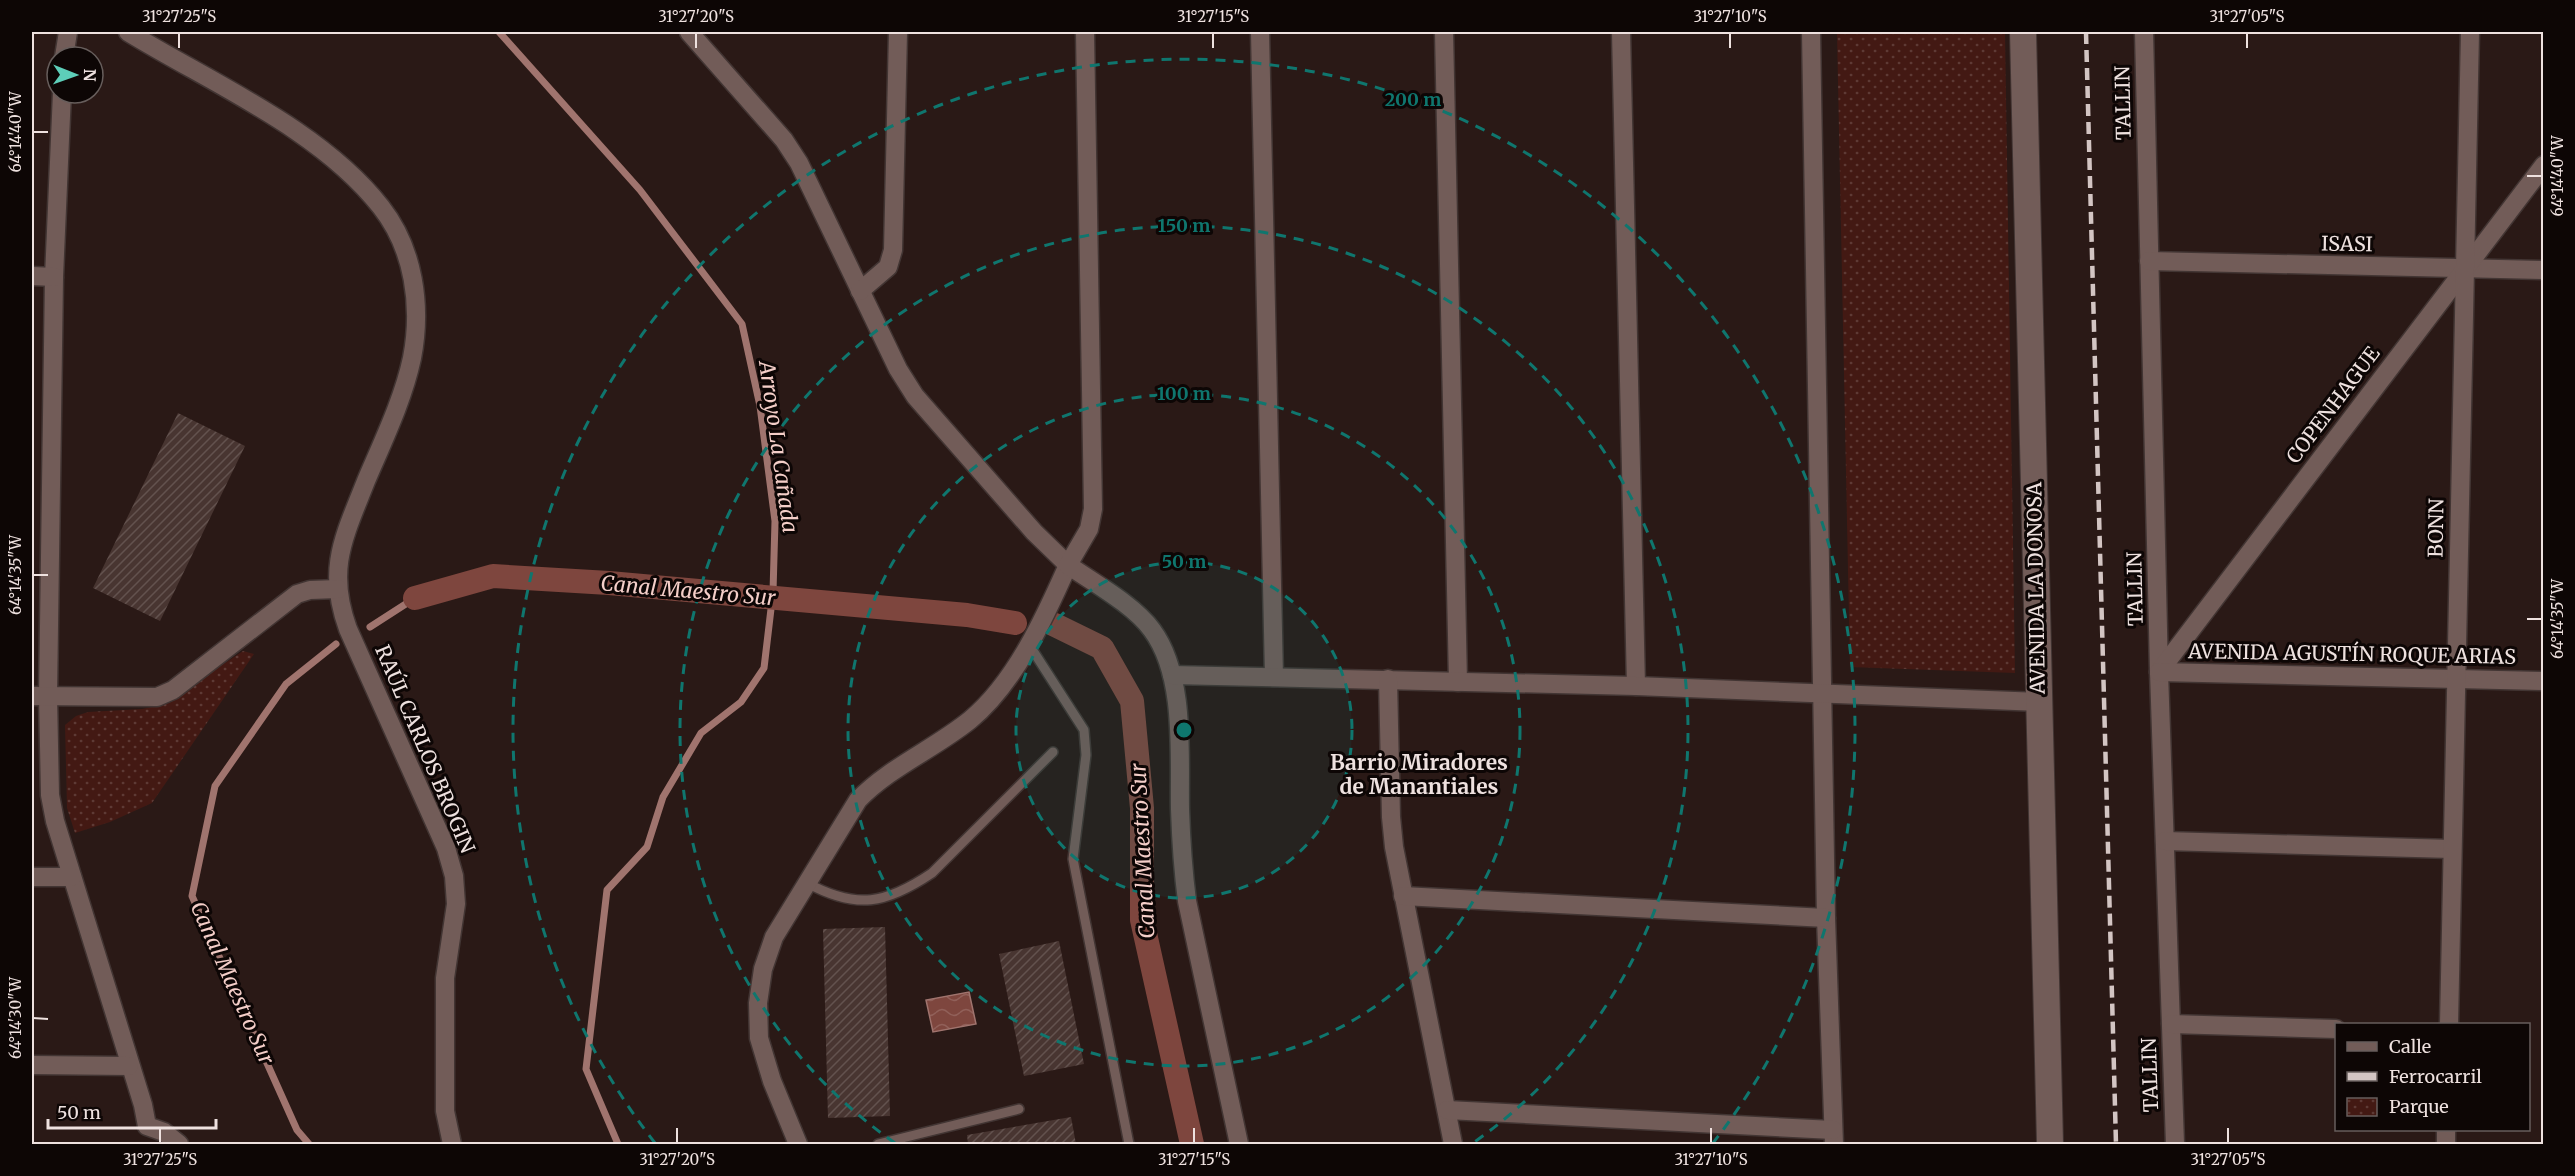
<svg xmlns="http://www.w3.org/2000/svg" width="2575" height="1176" font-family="Merriweather,serif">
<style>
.park{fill:url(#park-dots)}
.water{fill:url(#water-waves);stroke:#a0746e;stroke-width:1.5}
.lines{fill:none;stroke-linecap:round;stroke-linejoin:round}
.stream{stroke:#a0746e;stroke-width:7}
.canal{stroke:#7e463e;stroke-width:24}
.building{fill:url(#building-hatch)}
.service-casing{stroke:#423533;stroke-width:12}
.minor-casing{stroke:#423533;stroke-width:21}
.secondary-casing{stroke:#423533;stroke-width:28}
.service{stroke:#725c58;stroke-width:9}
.minor{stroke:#725c58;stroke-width:18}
.secondary{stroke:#725c58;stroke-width:26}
.rail{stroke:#d3c5c3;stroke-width:4.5;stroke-dasharray:12 6;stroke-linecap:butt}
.ticks{fill:none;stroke:#eee1df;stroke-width:2}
.ring{fill:none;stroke:#0f766e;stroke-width:3;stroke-dasharray:10 8}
.labels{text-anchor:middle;stroke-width:6;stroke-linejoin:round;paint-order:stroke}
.street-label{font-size:20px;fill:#eee1df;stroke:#0d0605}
.water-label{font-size:21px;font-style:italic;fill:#f4cec8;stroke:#0d0605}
.neighbourhood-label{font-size:21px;font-weight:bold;fill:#eee1df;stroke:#0d0605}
.centre{fill:#0f766e;stroke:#0d0605;stroke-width:3}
.ring-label{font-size:18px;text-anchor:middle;font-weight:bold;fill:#0f766e;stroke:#0d0605;stroke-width:6;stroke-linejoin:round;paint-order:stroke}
.neatline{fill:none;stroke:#eee1df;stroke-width:2}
.ticks-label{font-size:15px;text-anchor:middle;fill:#eee1df}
</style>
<defs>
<pattern id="park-dots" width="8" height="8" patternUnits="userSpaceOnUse" patternTransform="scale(1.5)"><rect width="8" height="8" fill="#431913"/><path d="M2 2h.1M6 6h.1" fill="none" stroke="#5e3a35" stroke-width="1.8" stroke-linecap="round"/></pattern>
<pattern id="water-waves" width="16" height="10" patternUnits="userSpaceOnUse" patternTransform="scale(1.5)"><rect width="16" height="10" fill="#7e463e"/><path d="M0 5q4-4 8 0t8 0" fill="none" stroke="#916059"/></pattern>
<pattern id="building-hatch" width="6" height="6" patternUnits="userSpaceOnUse" patternTransform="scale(1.5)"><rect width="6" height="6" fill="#483531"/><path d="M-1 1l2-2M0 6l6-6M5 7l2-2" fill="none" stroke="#63524e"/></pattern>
</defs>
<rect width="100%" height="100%" fill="#2a1916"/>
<g class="park">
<path d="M1837,32H2005L2015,673L1850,667Z"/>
<path d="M243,651L254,654L152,803L110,822L75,833L67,808L65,725L76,716L88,712L142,709L162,705Z"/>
</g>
<path class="water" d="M969,992L976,1024L933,1032L926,1000Z"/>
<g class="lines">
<g class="stream">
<path d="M499,32L640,190L742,324L760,406L775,521L773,592L764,668L741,702L701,733L663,797L647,847L607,890L586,1069L618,1144"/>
<path d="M370,627L415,598"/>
<path d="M309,1144L297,1130L192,896L215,786L286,684L336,644"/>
</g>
<g class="canal">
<path d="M415,598L493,576L609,583L967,615L1015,623"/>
<path d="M1055,625L1102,648L1132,701L1142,808V920L1192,1144"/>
</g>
</g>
<g class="building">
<path d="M178,413L245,446L160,621L93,588Z"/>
<path d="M885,927L890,1116L828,1118L823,929Z"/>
<path d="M1059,941L1084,1064L1024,1076L999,954Z"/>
<path d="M1071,1117L1076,1144H968L967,1135Z"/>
</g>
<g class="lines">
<defs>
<g id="service">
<path d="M1028,643L1084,730L1086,755L1073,859L1129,1144"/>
<path d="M807,883C857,910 886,904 932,873L1053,752"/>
<path d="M878,1144L1019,1109"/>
</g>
<g id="minor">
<path d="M128,32C211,83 320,129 381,207C414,249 422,306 412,358C403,400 383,441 366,481C344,537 326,569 348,629L446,848L454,876L456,904L445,978V1111L452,1144"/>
<path d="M689,32L784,140L799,163L898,369L915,396L1034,532L1068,565C1045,617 1015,683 970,720C934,749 890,767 858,800L774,937L763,969L758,1003L759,1038L772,1081L798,1144"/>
<path d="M1085,32L1093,509L1089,529L1068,565C1094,583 1134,605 1152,630C1186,676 1179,755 1180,809C1181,840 1183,870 1187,901L1239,1144"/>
<path d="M1260,32L1274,677"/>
<path d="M1444,32L1458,682"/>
<path d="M1621,32L1636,686"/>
<path d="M1811,32L1826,918L1834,1144"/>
<path d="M2144,32L2159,672L2175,1144"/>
<path d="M64,57L68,32"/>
<path d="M62,93L54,277L48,696L50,795L55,821L143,1105L147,1126L164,1132L179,1144"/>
<path d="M2149,261L2544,270"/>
<path d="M32,276L54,277"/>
<path d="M860,291L888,267L893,250L898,32"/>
<path d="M2159,672L2544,165"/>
<path d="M2159,672L2544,681"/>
<path d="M1172,675L1636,686L2039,702"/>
<path d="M1388,679L1391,817L1394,847L1453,1144"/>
<path d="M32,696L157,697L173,690L297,594L310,590L338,589"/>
<path d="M2165,841L2452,849"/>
<path d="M32,877H72"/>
<path d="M1403,896L1826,918"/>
<path d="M2171,1024L2336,1029"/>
<path d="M2449,1024L2470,32"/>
<path d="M32,1065L129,1066"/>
<path d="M1447,1110L1833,1130"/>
<path d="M2446,1144V1130"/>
</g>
<path id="secondary" d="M2023,32L2050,1144"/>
</defs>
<use href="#service" class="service-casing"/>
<use href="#minor" class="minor-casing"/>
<use href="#secondary" class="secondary-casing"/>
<use href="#service" class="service"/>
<use href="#minor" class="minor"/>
<use href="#secondary" class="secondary"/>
<path class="rail" d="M2086,32L2116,1144"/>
</g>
<path class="ticks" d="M179,48V33M696,48V33M1213,48V33M1730,48V33M2247,48V33M33,132H48M2527,176H2542M33,575H48M2527,619H2542M33,1018L48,1019M160,1143V1128M677,1143V1128M1194,1143V1128M1711,1143V1128M2228,1143V1128"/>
<circle cx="1184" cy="730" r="168" fill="#0f766e" fill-opacity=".12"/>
<g class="ring">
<circle cx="1184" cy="730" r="168"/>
<circle cx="1184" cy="730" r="336"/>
<path d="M895 1143A504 504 0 1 1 1473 1143"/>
<path d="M655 1143A671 671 0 1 1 1713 1143"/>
</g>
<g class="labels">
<g class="street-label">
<text transform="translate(2123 103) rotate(-91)" y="7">TALLIN</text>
<text transform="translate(2347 244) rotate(1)" y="7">ISASI</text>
<text transform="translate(2333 405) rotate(-53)" y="7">COPENHAGUE</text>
<text transform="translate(2436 528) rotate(-89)" y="7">BONN</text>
<text transform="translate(2036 588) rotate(-91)" y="7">AVENIDA LA DONOSA</text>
<text transform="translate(2135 589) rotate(-91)" y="7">TALLIN</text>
<text transform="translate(2352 654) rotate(1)" y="7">AVENIDA AGUSTÍN ROQUE ARIAS</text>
<text transform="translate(425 749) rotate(67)" y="7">RAÚL CARLOS BROGIN</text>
<text transform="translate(2150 1075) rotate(-92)" y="7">TALLIN</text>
</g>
<g class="water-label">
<text transform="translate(778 447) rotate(82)" y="7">Arroyo La Cañada</text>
<text transform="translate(688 591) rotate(5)" y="7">Canal Maestro Sur</text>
<text transform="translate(1143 851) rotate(-93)" y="7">Canal Maestro Sur</text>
<text transform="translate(232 983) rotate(66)" y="7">Canal Maestro Sur</text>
</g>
<g class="neighbourhood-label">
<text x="1419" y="770">Barrio Miradores<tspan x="1419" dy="24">de Manantiales</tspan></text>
</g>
</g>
<circle cx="1184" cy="730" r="9" class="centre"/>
<g class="ring-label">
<text x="1413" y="106">200 m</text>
<text x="1184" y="232">150 m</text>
<text x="1184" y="400">100 m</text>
<text x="1184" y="568">50 m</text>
</g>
<rect width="2575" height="1176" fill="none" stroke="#0d0605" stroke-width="66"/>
<rect x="2335" y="1023" width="195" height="108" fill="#0d0605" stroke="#675e5c" stroke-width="1.5"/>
<rect x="2347" y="1042" width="30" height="9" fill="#725c58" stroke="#675e5c" stroke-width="1.5"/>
<text x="2389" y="1053" font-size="18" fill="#eee1df">Calle</text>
<rect x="2347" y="1072" width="30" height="9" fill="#d3c5c3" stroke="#675e5c" stroke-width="1.5"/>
<text x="2389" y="1083" font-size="18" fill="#eee1df">Ferrocarril</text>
<rect x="2347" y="1098" width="30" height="18" fill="url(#park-dots)" stroke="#675e5c" stroke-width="1.5"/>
<text x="2389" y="1113" font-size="18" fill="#eee1df">Parque</text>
<g transform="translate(75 75) rotate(91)"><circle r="28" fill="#0d0605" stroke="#675e5c" stroke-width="1.5"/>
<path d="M0-4.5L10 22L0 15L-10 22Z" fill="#5dceb9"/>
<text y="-9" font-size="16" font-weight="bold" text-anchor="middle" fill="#eee1df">N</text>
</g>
<path d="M48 1119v9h168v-9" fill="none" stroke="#eee1df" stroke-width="3"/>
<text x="57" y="1119" font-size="18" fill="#eee1df" stroke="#0d0605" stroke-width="4.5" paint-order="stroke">50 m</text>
<rect x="33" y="33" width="2509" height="1110" class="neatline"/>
<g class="ticks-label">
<text x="179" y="22">31°27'25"S</text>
<text x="696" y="22">31°27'20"S</text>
<text x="1213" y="22">31°27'15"S</text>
<text x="1730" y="22">31°27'10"S</text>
<text x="2247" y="22">31°27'05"S</text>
<text transform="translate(16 132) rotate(-90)" y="5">64°14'40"W</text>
<text transform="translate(2558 176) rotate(-90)" y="5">64°14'40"W</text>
<text transform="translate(16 575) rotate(-90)" y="5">64°14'35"W</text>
<text transform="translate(2558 619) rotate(-90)" y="5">64°14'35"W</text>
<text transform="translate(16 1018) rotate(-90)" y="5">64°14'30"W</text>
<text x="160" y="1165">31°27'25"S</text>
<text x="677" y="1165">31°27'20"S</text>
<text x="1194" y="1165">31°27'15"S</text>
<text x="1711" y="1165">31°27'10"S</text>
<text x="2228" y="1165">31°27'05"S</text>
</g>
</svg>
